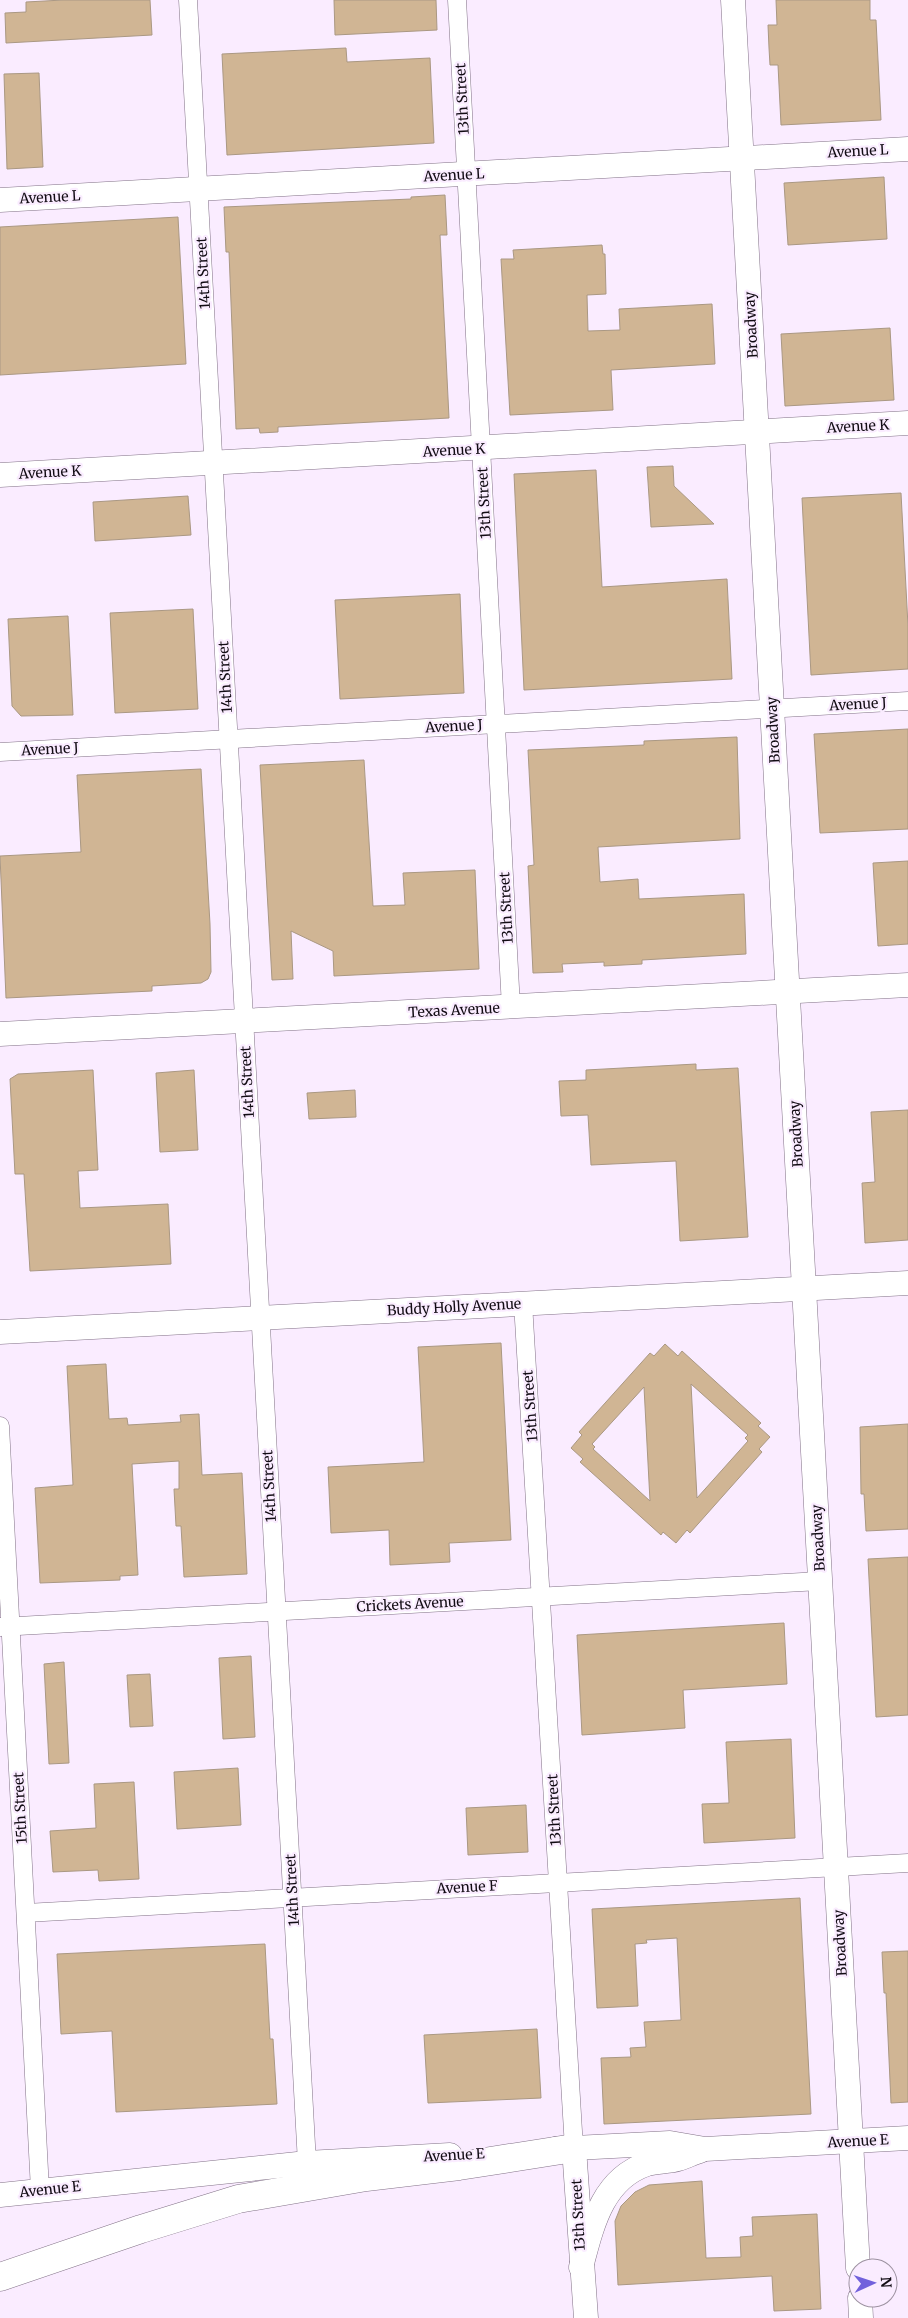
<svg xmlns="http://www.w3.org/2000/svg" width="908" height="2318" font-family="Merriweather,serif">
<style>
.building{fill:#d0b594;stroke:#aa9883;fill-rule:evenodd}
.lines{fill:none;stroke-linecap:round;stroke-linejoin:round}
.street-casing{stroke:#827287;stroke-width:19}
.secondary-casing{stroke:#827287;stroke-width:25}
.highway-casing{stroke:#827287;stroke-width:29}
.street{stroke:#fff;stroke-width:18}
.secondary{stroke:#fff;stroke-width:24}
.highway{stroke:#fff;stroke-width:28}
.labels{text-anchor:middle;stroke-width:4.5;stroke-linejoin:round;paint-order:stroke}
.street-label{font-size:14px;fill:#120c14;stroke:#faecff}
</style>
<rect width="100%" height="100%" fill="#faecff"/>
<g class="building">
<path d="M63,0H150L152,35L6,43L5,13L26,12V2Z"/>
<path d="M334,0H436L437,30L335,35Z"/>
<path d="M776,0H870V20H876L881,120L781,125L778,65H770L769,48L768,25H777Z"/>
<path d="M346,48L347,62L430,58L434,143L227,155L222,54Z"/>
<path d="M39,73L43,167L7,169L4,74Z"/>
<path d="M884,177L887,239L788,245L784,183Z"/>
<path d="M445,195L447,235H440L449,418L278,427V432L260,433L259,428L236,429L229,252H226L224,207L411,199V197Z"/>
<path d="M178,217L186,364L0,375V227Z"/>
<path d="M602,245L603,254H605L606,294L587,295L588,331L620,330L619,309L712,304L715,364L611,370L613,410L510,415L501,259H514L513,250Z"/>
<path d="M890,328L894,400L785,406L781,334Z"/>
<path d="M673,466L674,486L714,524L651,527L647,467Z"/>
<path d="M596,470L602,587L727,579L732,679L524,690L514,474Z"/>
<path d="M901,493L908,626V669L811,675L802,498Z"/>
<path d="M188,496L191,535L95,541L93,502Z"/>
<path d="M460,594L464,693L340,699L335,600Z"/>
<path d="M193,609L198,709L115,713L110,613Z"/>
<path d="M68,616L73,715L21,716L12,706L8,619Z"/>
<path d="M908,729V829L820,833L814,734Z"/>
<path d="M737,737L740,839L598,847L600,882L638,879L639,899L744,894L746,954L642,960V964L604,966V962L562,964L563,972L533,973L528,866L534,865L528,750L644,745V741Z"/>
<path d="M364,760L373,906L405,905L403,873L475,870L479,969L334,976L333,951L291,931L293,979L272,980L260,765Z"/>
<path d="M201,769L210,924L211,972L208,979L201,983L152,986V991L6,998L0,856L81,852L77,775Z"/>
<path d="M908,861V944L878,946L873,863Z"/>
<path d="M696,1064V1070L738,1068L748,1237L680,1241L676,1161L591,1165L588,1115L561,1116L559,1081L586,1080V1070Z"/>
<path d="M93,1070L98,1170L78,1171L80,1208L168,1204L171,1264L30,1271L24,1174H15L10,1079L18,1074Z"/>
<path d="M194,1070L198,1150L160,1152L156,1073Z"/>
<path d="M355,1090L356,1117L309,1119L307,1093Z"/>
<path d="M908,1110V1240L865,1243L862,1183L875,1182L871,1112Z"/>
<path d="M501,1343L511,1540L449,1543L450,1562L390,1565L389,1530L331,1533L328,1467L424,1462L418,1347Z"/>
<path d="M665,1344L678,1356L682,1351L761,1423L758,1426L770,1437L759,1449L762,1452L690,1533L687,1530L676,1543L663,1532L661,1535L580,1462L583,1459L571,1448L582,1435L579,1432L650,1353L654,1356ZM691,1384L748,1435L745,1438L748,1441L697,1498ZM644,1387L650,1501L593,1449L595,1447L592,1444Z"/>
<path d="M106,1364L109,1419L127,1418L128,1425L181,1422L180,1415L199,1414L202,1475L242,1473L247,1574L184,1577L181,1526H176L174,1489H179V1461L132,1464L138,1575L120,1576V1580L40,1583L35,1488L73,1485L67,1366Z"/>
<path d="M908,1424V1529L866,1531L864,1494H861L860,1427Z"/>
<path d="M908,1557V1715L876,1717L868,1559Z"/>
<path d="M784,1623L787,1684L683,1690L685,1728L582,1735L577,1635Z"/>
<path d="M251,1656L255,1737L223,1739L219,1658Z"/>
<path d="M64,1662L69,1763L49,1764L44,1664Z"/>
<path d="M150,1674L153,1726L130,1727L127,1675Z"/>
<path d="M791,1739L795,1838L704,1843L702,1804L729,1803L726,1742Z"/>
<path d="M238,1768L241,1825L177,1829L174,1772Z"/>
<path d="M134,1782L139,1879L99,1881L98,1870L53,1872L50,1831L96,1828L94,1784Z"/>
<path d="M526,1805L528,1852L468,1855L466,1808Z"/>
<path d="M800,1898L811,2114L604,2124L601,2058L631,2057L630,2048L646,2047L644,2022L681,2020L677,1938L646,1940L647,1943L635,1944L638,2006L597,2008L592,1909Z"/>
<path d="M265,1944L270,2039H273L277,2104L116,2112L112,2031L61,2034L57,1954Z"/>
<path d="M908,1951V2102L891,2103L886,1993H884L882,1952Z"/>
<path d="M537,2029L541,2098L428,2103L424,2035Z"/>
<path d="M702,2181L706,2258L741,2257L740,2237L753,2236L752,2217L817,2214L821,2309L774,2311L772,2276L618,2285L615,2221L621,2206L635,2192L649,2185Z"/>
</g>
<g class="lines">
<defs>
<g id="street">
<path d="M188,0L307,2163"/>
<path d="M457,0L511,1007"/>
<path d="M0,752L908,701"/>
<path d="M523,1303L574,2148"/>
<path d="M0,1426L40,2190"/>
<path d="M0,1627L820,1581"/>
<path d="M26,1913L908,1863"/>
</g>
<g id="secondary">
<path d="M733,0L858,2268"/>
<path d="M0,200L908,149"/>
<path d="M0,475L908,423"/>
<path d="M0,1034L908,985"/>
<path d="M0,1332L908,1283"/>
<path d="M574,2148L586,2318"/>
<path d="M556,2149L670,2143L705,2149L908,2138"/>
<path d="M0,2195L307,2163L450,2155"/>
<path d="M581,2267C592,2226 602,2179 647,2164C657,2161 668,2162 678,2159C685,2157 693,2153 700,2151"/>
<path d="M860,2298L861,2318"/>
</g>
<path id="highway" d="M0,2277L141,2229L238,2199L366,2177L459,2166L574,2148"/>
</defs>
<use href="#street" class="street-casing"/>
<use href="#secondary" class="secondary-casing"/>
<use href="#highway" class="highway-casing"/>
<use href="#street" class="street"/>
<use href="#secondary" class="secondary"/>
<use href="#highway" class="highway"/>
</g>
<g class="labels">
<g class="street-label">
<text transform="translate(462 99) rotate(-93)" y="5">13th Street</text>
<text transform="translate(858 151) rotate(-3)" y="5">Avenue L</text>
<text transform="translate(454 175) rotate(-3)" y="5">Avenue L</text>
<text transform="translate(50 197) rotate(-3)" y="5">Avenue L</text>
<text transform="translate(203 273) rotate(-93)" y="5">14th Street</text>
<text transform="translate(751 325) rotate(-93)" y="5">Broadway</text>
<text transform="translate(858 426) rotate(-3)" y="5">Avenue K</text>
<text transform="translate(454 450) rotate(-3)" y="5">Avenue K</text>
<text transform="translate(50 472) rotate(-3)" y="5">Avenue K</text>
<text transform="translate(484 503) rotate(-93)" y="5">13th Street</text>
<text transform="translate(225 677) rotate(-93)" y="5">14th Street</text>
<text transform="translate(858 704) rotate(-3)" y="5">Avenue J</text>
<text transform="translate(454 726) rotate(-3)" y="5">Avenue J</text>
<text transform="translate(773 730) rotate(-93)" y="5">Broadway</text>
<text transform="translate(50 749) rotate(-3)" y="5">Avenue J</text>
<text transform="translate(506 908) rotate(-93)" y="5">13th Street</text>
<text transform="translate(454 1010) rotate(-3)" y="5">Texas Avenue</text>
<text transform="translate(247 1082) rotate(-93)" y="5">14th Street</text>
<text transform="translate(796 1134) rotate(-93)" y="5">Broadway</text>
<text transform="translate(454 1307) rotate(-3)" y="5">Buddy Holly Avenue</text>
<text transform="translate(530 1406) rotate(-94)" y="5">13th Street</text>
<text transform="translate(269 1486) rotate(-93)" y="5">14th Street</text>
<text transform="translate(818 1538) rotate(-93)" y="5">Broadway</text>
<text transform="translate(410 1604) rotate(-3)" y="5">Crickets Avenue</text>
<text transform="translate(20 1808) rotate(-93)" y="5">15th Street</text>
<text transform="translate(554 1810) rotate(-93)" y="5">13th Street</text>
<text transform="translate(467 1887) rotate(-3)" y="5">Avenue F</text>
<text transform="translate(292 1890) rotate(-93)" y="5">14th Street</text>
<text transform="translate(840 1943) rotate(-93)" y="5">Broadway</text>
<text transform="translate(858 2141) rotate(-3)" y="5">Avenue E</text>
<text transform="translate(454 2155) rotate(-3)" y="5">Avenue E</text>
<text transform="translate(50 2189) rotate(-6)" y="5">Avenue E</text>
<text transform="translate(578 2215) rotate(-93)" y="5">13th Street</text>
</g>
</g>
<g transform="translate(873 2283) rotate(87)"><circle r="24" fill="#faecff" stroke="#9d92a1"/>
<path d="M0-4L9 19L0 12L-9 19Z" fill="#7261dc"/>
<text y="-8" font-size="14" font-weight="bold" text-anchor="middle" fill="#120c14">N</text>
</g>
</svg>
